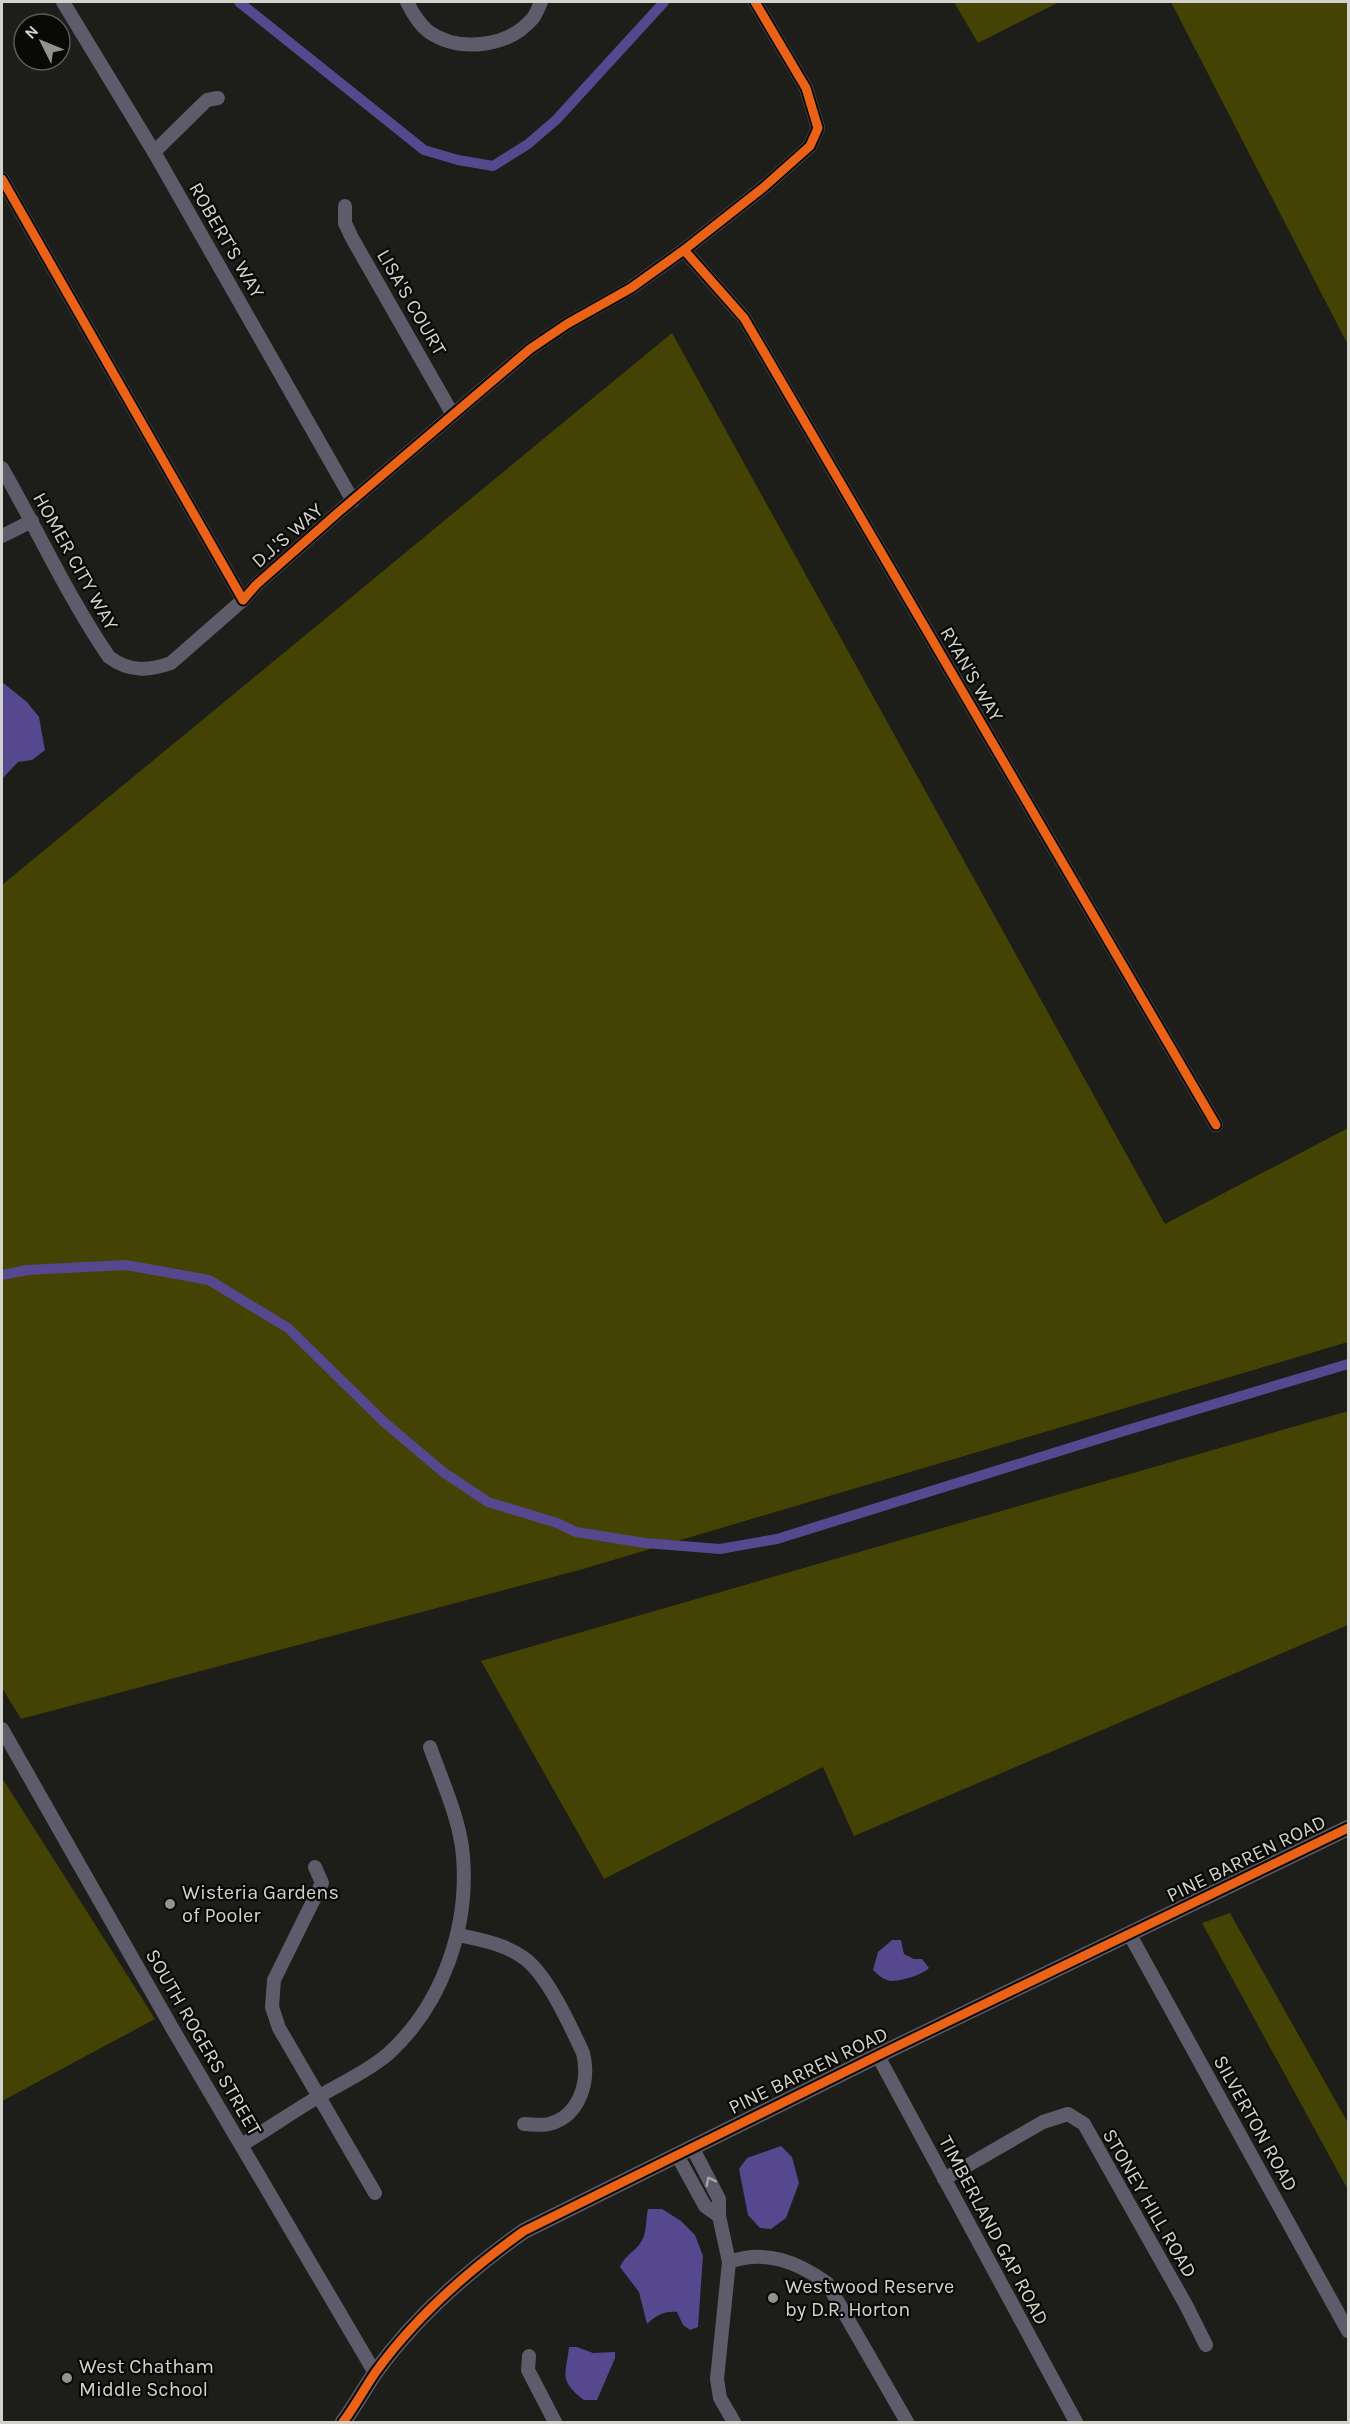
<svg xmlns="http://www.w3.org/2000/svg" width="1350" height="2424" font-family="Karla,sans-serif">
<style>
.green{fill:#444303}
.water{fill:#55488e}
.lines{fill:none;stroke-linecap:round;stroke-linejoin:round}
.canal{stroke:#55488e;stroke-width:10}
.minor{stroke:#5e5b6a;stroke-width:14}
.major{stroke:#5e5b69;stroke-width:16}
.cycleway-casing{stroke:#090906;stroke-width:13}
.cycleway{stroke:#ea6118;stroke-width:9}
.oneway{stroke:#a4a3a5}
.poi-dot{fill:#93938e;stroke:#090906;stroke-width:2}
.labels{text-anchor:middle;stroke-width:4.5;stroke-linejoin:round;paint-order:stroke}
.street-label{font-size:20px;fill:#d3d3cd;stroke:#090906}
.poi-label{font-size:20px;fill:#d3d3cd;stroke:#090906;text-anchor:start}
</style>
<rect width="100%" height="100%" fill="#1d1d19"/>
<g class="green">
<path d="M954,2H1059L978,43Z"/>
<path d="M1171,2H1348V345Z"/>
<path d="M672,333L1165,1224L1348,1128V1342L583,1569L21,1719L2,1688V885Z"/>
<path d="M1348,1411V1625L854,1836L823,1767L604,1879L481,1661Z"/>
<path d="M4,1781L155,2019L2,2101V1782Z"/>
<path d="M1230,1913L1348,2123V2190L1202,1923Z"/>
</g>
<g class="water">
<path d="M2,682L27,702L39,717L45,750L32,760L18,762L2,779Z"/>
<path d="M892,1940H901L904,1954L914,1959H922L929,1968C923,1975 900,1981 891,1981C884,1980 878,1975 873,1970L878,1952Z"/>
<path d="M781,2146L792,2157L799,2183L786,2218L771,2229L760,2228L748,2215L739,2169L747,2158Z"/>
<path d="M648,2209H662L681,2221L695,2235L703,2256L698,2327L690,2330L683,2325L677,2312C664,2311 657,2315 647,2324L639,2292L620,2267C624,2257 632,2253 639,2245C648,2234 645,2221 648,2209Z"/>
<path d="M569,2347H577L593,2353L615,2352V2358L597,2400H584C558,2380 566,2375 569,2347Z"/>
</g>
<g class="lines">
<g class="canal">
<path d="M239,2L424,150L458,160L493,166L528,144L556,120L664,2"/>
<path d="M2,1275L27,1270L126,1265L209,1280L288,1328L384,1422L443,1472L488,1502L557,1523L576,1532L645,1543L720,1549L777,1539L1124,1431L1348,1364"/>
</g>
<g class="minor">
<path d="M63,2L154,152L353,501"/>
<path d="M407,2C412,12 420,25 429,32C460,53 509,47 533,18C536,14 539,7 541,2"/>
<path d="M154,152L207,100L218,98"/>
<path d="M2,179L243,600L256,585L341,510L530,349L567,324L631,288L684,250L764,187L810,146L818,128L806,88L755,2"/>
<path d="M345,206V223L352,238L453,415"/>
<path d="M684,250L744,318L1216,1125"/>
<path d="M2,468C38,531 68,597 109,657C129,672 149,671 171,663L243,600"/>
<path d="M2,536L32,521"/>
<path d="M2,1729L175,2033L375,2373"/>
<path d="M315,1867L322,1883L274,1980L272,2007L279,2028L375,2193"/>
<path d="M458,1935C481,1940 505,1944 524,1958C547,1974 571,2027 583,2053C590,2081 580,2116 549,2124C542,2126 532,2124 524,2124"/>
<path d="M1130,1935L1348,2331"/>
<path d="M878,2056L1076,2422"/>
<path d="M241,2145C267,2130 292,2112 318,2097C341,2083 367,2072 388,2054C442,2005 469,1928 463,1856C460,1819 442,1781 430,1747"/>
<path d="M692,2147L719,2199V2216L729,2262L717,2379L720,2398L734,2422"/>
<path d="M677,2155L705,2206L719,2216"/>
<path d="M944,2179L1043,2122L1068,2114L1084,2124L1186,2305L1206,2345"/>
<path d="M729,2262C766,2249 797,2262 827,2283L907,2422"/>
<path d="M529,2356L528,2370L555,2422"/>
</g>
<path class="major" d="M343,2422C355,2406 364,2389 375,2373C415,2317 469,2270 524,2231L883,2053L1348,1828"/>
<defs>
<g id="cycleway">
<path d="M2,179L243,600L256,585L341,510L530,349L567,324L631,288L684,250L764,187L810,146L818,128L806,88L755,2"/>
<path d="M684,250L744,318L1216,1125"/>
<path d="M343,2422C355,2406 364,2389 375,2373C415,2317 469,2270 524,2231L883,2053L1348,1828"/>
</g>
</defs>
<use href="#cycleway" class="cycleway-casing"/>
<use href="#cycleway" class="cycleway"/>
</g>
<defs><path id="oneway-chevron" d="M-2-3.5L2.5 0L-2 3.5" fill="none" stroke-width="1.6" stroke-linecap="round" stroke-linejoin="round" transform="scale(1.5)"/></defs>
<use class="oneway" href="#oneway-chevron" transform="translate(710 2181) rotate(-117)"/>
<g class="poi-dot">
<circle cx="170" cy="1904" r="6"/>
<circle cx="773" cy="2298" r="6"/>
<circle cx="67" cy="2378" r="6"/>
</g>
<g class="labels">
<g class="street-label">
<text transform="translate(227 240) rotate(60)" y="7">ROBERT'S WAY</text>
<text transform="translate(412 302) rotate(60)" y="7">LISA'S COURT</text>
<text transform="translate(287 535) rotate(-41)" y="7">D.J.'S WAY</text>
<text transform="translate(76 561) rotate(61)" y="7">HOMER CITY WAY</text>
<text transform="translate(972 674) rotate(60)" y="7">RYAN'S WAY</text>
<text transform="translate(1246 1858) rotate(-26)" y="7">PINE BARREN ROAD</text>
<text transform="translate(204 2042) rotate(60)" y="7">SOUTH ROGERS STREET</text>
<text transform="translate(808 2070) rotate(-26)" y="7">PINE BARREN ROAD</text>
<text transform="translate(1256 2123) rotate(61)" y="7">SILVERTON ROAD</text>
<text transform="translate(1150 2203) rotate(60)" y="7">STONEY HILL ROAD</text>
<text transform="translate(994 2230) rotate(62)" y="7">TIMBERLAND GAP ROAD</text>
</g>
<g class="poi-label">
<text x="182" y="1899">Wisteria Gardens<tspan x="182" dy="23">of Pooler</tspan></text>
<text x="785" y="2293">Westwood Reserve<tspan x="785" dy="23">by D.R. Horton</tspan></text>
<text x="79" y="2373">West Chatham<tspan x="79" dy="23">Middle School</tspan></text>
</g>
</g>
<rect width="1350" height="2424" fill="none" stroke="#d3d3cd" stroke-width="6"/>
<g transform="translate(42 42) rotate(313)"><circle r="28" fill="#090906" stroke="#5a5a56" stroke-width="1.5"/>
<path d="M0-4.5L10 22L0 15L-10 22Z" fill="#93938e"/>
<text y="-9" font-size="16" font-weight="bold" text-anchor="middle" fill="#d3d3cd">N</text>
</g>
</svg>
